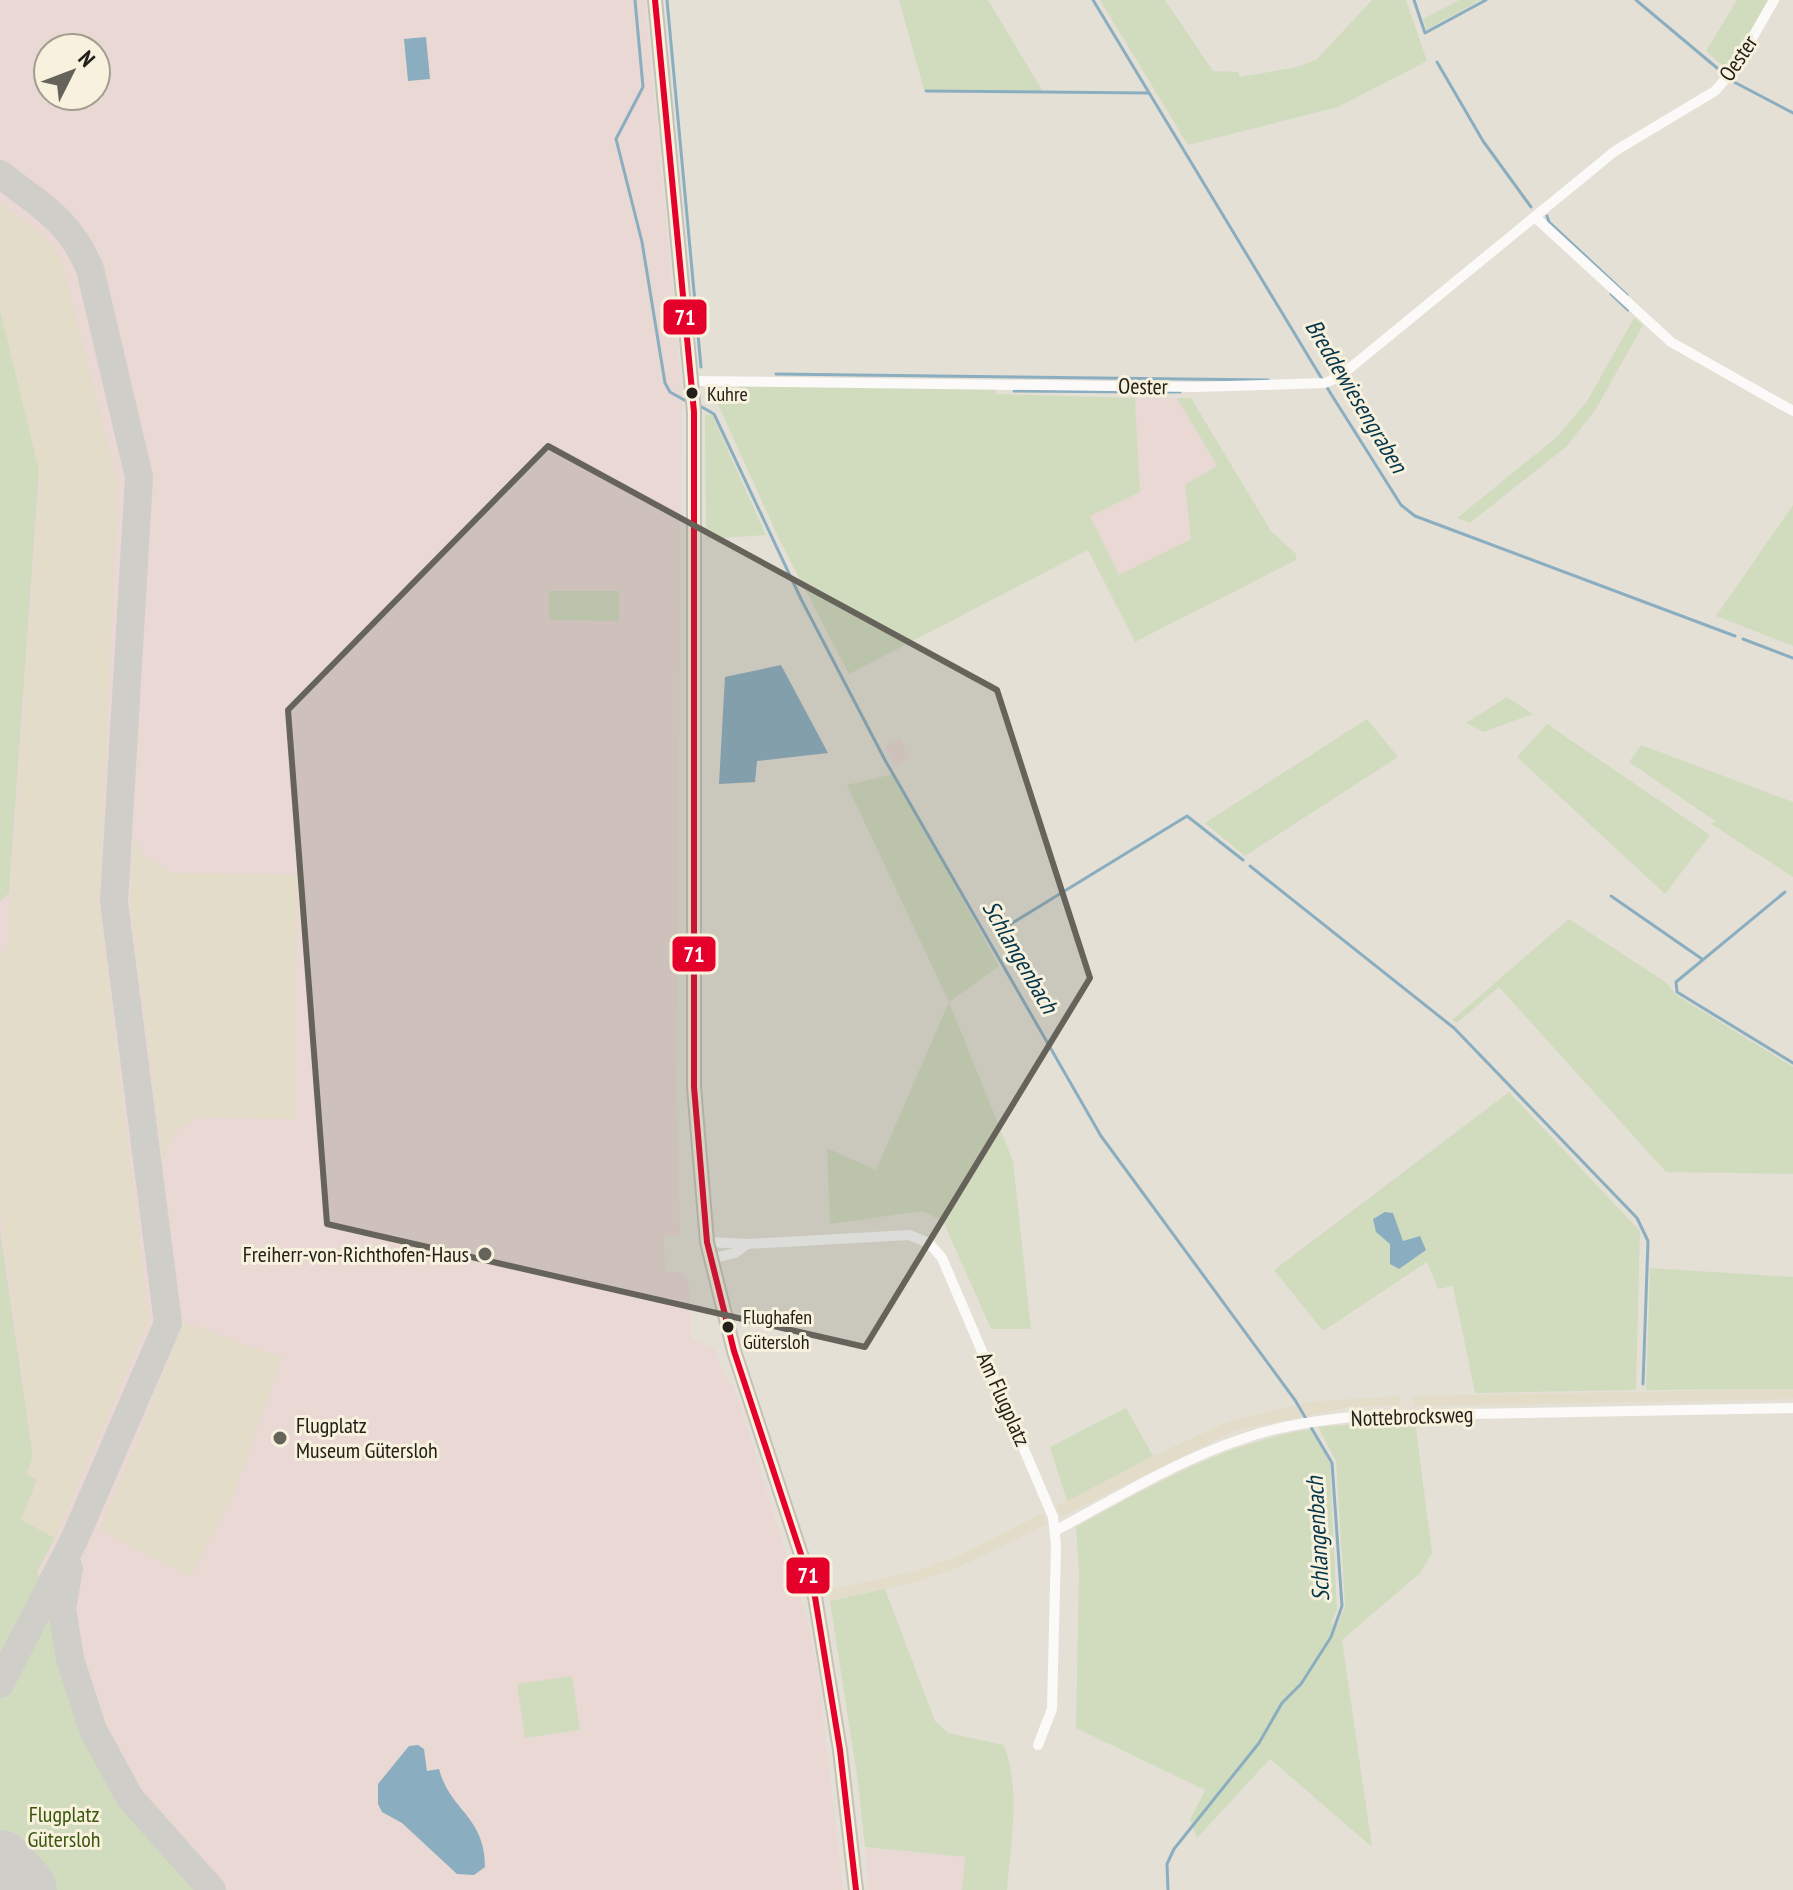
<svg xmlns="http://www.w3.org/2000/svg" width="1793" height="1890" font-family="'PT Sans Narrow',sans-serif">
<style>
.commercial{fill:#e9d8d4;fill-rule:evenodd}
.built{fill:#e2dcc8}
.green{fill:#d1dcbe}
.water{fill:#8aaec0}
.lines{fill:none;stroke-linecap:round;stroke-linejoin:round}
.stream{stroke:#8aaec0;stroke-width:3}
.taxiway{stroke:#d0cec8;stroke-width:28}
.runway{stroke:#d0cec8;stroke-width:68}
.street{stroke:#fbfaf9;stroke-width:10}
.primary{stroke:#c4c1ba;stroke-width:16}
.bus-1-casing{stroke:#f7f1dd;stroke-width:12}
.bus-1{stroke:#e4002b;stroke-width:6}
.marked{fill:#66635b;fill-opacity:0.2;stroke:#66635b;stroke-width:6;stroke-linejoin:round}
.bus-dot{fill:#222019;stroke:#f7f1dd;stroke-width:3}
.poi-dot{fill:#66635b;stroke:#f7f1dd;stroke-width:3}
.labels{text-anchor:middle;stroke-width:6;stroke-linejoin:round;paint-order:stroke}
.bus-label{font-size:20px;fill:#222019;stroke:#f7f1dd;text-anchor:start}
.street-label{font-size:22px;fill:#222019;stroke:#f7f1dd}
.poi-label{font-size:22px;fill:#222019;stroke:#f7f1dd;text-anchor:end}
.park-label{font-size:22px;fill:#3a560e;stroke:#f7f1dd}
.water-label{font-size:24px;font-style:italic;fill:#05354a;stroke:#f7f1dd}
.line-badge{stroke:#f7f1dd;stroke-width:3}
.badge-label{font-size:22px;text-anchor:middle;font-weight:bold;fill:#fff}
</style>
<rect width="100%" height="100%" fill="#e4e0d6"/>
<g class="commercial">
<path d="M0,0H645L682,393L676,1096L680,1235H664L665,1271L684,1273L689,1284L691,1338L714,1349L729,1384H733L808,1622L818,1675L843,1890H0ZM48,48H96V96H48Z"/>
<path d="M1135,398H1177L1217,466L1185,485L1191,540L1119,575L1089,516L1140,492Z"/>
<path d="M900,739L909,757L895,765L885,747Z"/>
<path d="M865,1848L966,1857L963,1890H869Z"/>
</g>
<g class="built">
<path d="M0,203L45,237L61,258L118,484L99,904L149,1320L55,1538L21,1521L39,1481L26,1475L34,1457L0,1206V954L7,949L40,480L0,315Z"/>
<path d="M134,835L144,855L170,873L297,875L295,1119L198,1117L174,1133L163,1161L130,902Z"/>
<path d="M184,1322L282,1358L234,1494L190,1577L100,1530Z"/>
<path d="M1793,1389V1399L1414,1406L1413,1396Z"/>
<path d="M1401,1396V1405L1349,1407L1234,1431L1060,1517L1056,1506L1153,1456L1230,1421L1307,1402Z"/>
<path d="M1043,1513L1047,1524L959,1567L916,1582L830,1601L827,1590L913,1572L956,1557Z"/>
</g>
<g class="green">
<path d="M899,0H988L1044,93L924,90Z"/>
<path d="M1100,0H1165L1213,71L1238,72L1240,77L1297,67L1317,59L1372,0H1406L1427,61L1338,107L1188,145Z"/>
<path d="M1459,0H1480L1427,30L1423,19Z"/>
<path d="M1737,0H1770L1728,70L1706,51Z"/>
<path d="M0,310L39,471L9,893L0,901Z"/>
<path d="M1634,318L1643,325L1596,409L1567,446L1470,523L1457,518L1557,437L1587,401Z"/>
<path d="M739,386L995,388L996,394L1135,398L1140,492L1090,516L1119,575L1191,539L1185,485L1217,466L1177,398H1191L1271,531L1296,554V560L1135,642L1088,550L849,674L778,537L712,391H738Z"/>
<path d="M705,415H712L766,535L706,539Z"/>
<path d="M1793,505V646L1716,616Z"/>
<path d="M549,591H619V621L549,620Z"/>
<path d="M1507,697L1533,714L1484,732L1466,723Z"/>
<path d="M1367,719L1398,757L1245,856L1205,823Z"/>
<path d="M1547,724L1710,835L1665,894L1517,757Z"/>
<path d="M1641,745L1793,802V877L1711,824L1715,821L1629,762Z"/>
<path d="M894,774L999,966L949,1002L1013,1161L1031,1329H991L943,1221L922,1211L830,1224L827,1148L876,1170L949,1002L847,785Z"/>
<path d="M1569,919L1667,983L1675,994L1793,1067V1174L1666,1172L1499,987L1457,1023L1452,1020Z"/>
<path d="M1509,1092L1640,1231L1636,1390L1475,1393L1453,1286L1438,1289L1427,1262L1323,1331L1274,1270Z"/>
<path d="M0,1229L33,1457L26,1474L37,1480L21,1520L55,1538L37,1572L53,1617L69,1698L87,1743L122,1804L197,1890H0Z"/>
<path d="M1650,1268L1793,1277V1389L1646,1390Z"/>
<path d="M1126,1408L1153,1456L1067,1501L1050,1447Z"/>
<path d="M1415,1420L1432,1553L1420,1573L1342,1640L1372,1847L1270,1759L1197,1838L1190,1820L1205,1790L1076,1728L1079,1572L1076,1527C1151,1486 1226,1442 1312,1429L1330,1464L1337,1610L1331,1623L1338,1625L1345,1606L1336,1461L1318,1427Z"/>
<path d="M885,1589L935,1721L948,1733L1004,1745C1021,1792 1011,1840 1007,1890H962L965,1857L865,1847L858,1782L830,1601Z"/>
<path d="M572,1676L580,1730L525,1738L517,1684Z"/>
</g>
<g class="water">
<path d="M426,37L430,79L408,81L404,39Z"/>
<path d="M781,665L828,753L757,761L755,782L719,784L725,677Z"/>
<path d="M1385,1212L1393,1213L1403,1241L1420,1236L1426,1250L1399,1269L1390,1264V1244L1376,1232L1373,1219Z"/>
<path d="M418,1745L424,1749L427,1771L439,1769C450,1811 485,1816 485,1867L474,1875L457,1874L402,1823L382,1812L378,1804V1784L409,1746Z"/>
</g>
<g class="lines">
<g class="stream">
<path d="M635,0L643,87L616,139L642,242L665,383L670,392L686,401"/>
<path d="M667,0L701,367"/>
<path d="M1093,0L1322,379"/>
<path d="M1414,0L1425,33L1486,0"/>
<path d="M1636,0L1723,73"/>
<path d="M1437,62L1483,141L1531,207"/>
<path d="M1734,82L1793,113"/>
<path d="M926,91L1148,93"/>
<path d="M1547,216L1549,222L1627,295"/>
<path d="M1611,294L1628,310"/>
<path d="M776,374L1268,380"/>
<path d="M1326,386L1401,505L1415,516L1735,636"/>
<path d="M1014,391L1143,392"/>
<path d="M1155,392H1180"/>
<path d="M700,406L714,414L801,599L885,760L1101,1136L1295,1400L1332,1463L1342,1606L1331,1637L1301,1684L1282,1703L1259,1743L1174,1849L1167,1864L1168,1890"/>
<path d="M1743,639L1793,658"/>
<path d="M1250,866L1454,1028L1637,1218L1648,1241L1643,1384"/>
<path d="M1785,892L1676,982L1677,992L1793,1063"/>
<path d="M1611,896L1702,959"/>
<path d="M996,933L1187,816L1243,860"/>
</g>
<g class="taxiway">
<path d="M0,174C42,207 68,218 90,269L139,477L114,902L168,1323L74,1540L0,1684"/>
<path d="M69,1568L62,1609L70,1659L93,1730L130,1798L212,1890"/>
</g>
<path class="runway" d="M0,1864L23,1890"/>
<g class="street">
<path d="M1536,218L1671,342L1793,411"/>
<path d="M692,381L1195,387L1325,383L1339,377L1615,151L1715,91L1735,68L1774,0"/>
<path d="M707,1242L747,1244L909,1235L929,1243L942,1258L1053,1517L1056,1545L1052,1709L1038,1745"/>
<path d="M709,1259L735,1253L747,1244"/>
<path d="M1055,1531C1116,1498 1176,1461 1242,1439C1281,1425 1321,1420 1362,1416L1793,1408"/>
</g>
<path class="primary" d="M655,0L694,412V1087L707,1242L734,1351L815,1597L840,1750L856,1890"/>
<defs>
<path id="bus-1" d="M655,0L694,412V1087L707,1242L734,1351L815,1597L840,1750L856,1890"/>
</defs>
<use href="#bus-1" class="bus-1-casing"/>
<use href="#bus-1" class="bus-1"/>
</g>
<path class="marked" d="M548,446L997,690L1090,978L865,1347L327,1224L288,710Z"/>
<g class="bus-dot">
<circle cx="692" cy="393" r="7"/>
<circle cx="728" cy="1327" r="7"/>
</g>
<g class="poi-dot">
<circle cx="485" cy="1254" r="8"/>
<circle cx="280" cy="1438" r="8"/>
</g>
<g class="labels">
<g class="bus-label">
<text x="707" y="401">Kuhre</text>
<text x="743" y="1324">Flughafen<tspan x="743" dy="25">Gütersloh</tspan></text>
</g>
<g class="street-label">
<text transform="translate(1738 58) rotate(-56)" y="8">Oester</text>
<text transform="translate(1143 386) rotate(1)" y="8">Oester</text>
<text transform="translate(1004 1399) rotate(66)" y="8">Am Flugplatz</text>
<text transform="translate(1412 1416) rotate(-2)" y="8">Nottebrocksweg</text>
</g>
<g class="poi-label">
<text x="469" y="1262">Freiherr-von-Richthofen-Haus</text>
<text x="296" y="1433" text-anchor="start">Flugplatz<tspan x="296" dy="25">Museum Gütersloh</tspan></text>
</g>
<g class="park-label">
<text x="64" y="1822">Flugplatz<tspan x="64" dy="25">Gütersloh</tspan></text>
</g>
<g class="water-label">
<text transform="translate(1356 396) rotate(59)" y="8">Breddewiesengraben</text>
<text transform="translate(1020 957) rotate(60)" y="8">Schlangenbach</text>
<text transform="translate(1318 1539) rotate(-93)" y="8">Schlangenbach</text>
</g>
</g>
<g class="line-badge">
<rect x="662" y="298" width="46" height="38" rx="8" fill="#e4002b"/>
<rect x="671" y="935" width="46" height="38" rx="8" fill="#e4002b"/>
<rect x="785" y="1556" width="46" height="39" rx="8" fill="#e4002b"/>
</g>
<g class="badge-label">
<text x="685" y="325">71</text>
<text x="694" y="962">71</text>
<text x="808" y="1583">71</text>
</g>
<g transform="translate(72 72) rotate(48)"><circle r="38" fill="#f7f1dd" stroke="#a29d8f" stroke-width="2"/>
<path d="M0-6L14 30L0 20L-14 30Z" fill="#66635b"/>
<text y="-12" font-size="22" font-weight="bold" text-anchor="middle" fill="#222019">N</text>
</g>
</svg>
